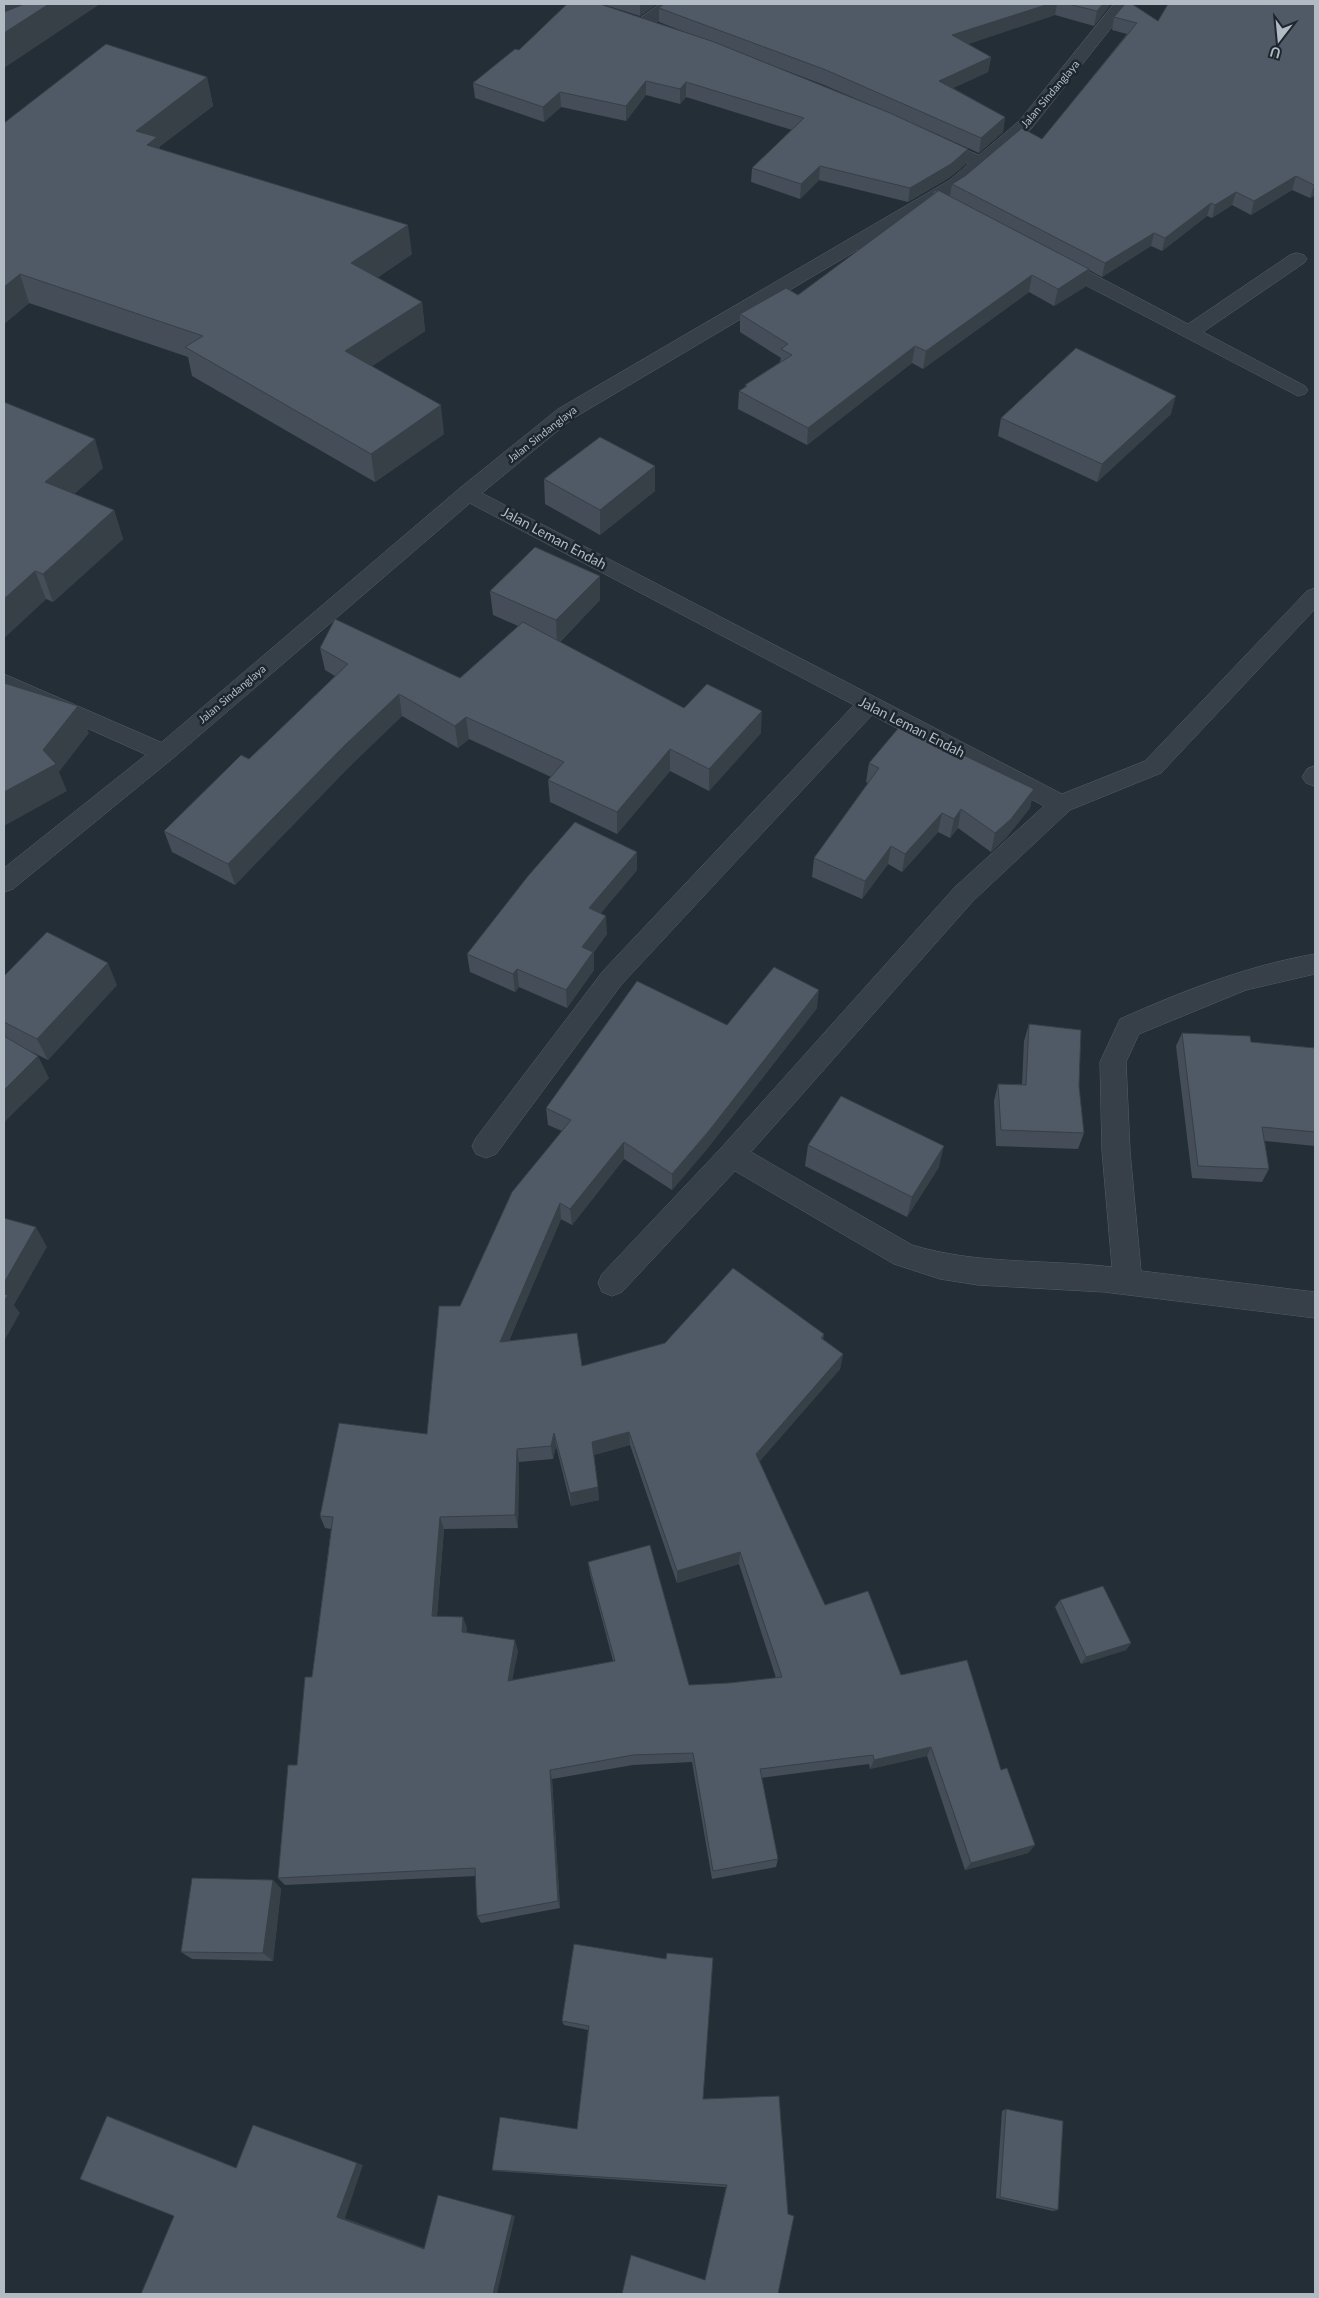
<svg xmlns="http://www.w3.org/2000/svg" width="1319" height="2298" font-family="Lato,sans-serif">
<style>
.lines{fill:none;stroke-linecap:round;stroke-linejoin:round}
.minor-casing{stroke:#555e66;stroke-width:1}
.tertiary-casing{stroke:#555e66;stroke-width:1}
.minor{fill:#374048;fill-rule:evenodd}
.tertiary{fill:#374048;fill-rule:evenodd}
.wall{fill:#444d58;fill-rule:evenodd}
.shaded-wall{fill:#373f47}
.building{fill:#4f5a66;stroke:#373f47;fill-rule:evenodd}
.labels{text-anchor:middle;stroke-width:5;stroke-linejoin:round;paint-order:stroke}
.far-street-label{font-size:11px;fill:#b2bbc4;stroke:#1d252d}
.street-label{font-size:14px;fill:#b2bbc4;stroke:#1d252d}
</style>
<rect width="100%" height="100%" fill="#242e37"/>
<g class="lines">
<defs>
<g id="minor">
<path d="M660,4H678L648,29H636L634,25L636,21Z"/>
<path d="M933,136L988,159L991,163L988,167H976L927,145L924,141L927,137Z"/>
<path d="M1297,253L1304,255L1307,259L1304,263L1203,332L1305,386L1308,390L1305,394L1298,396L1047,265L1044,261L1047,257H1061L1188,324L1290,255Z"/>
<path d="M468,486L1062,794L1145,761L1307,591L1315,588V609L1161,773L1070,810L973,901L751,1152L912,1245C978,1265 1045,1259 1112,1267L1102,1151L1100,1062L1120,1019C1183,991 1246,966 1315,954V974L1246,990L1139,1034L1126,1062L1130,1151L1141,1271L1315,1292V1318L1104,1292L978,1285L940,1279L894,1264L735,1171L622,1292L612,1296L602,1292L598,1283L602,1274L722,1147L955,887L1044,806L872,715L621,985L496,1154L486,1158L476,1154L472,1146L476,1138L603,971L854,705L460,498L457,493L460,488Z"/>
<path d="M4,674L172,747L176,753L172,759L164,762L156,759L4,691Z"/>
<path d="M1315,766V785L1314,786L1306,783L1302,777L1307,769Z"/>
</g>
<path id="tertiary" d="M1114,4H1130L1031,129L962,188L572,419L476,498L172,759L13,889L4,892V868L156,747L460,488L558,409L950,180L1019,121Z"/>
</defs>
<use href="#minor" class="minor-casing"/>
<use href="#tertiary" class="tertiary-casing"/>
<use href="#minor" class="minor"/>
<use href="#tertiary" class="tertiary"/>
</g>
<g class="wall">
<path d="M602,4H657L640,16Z"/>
<path d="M664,4H1111L1094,26L1055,15L968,44L991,57L988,72L953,88L1005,117L1003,132L979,153L910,122L968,149L966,164L949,178L908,202L819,180L800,199L751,182L752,168L792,130L686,97L680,104L646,95L626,121L561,107L544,122L475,98L473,83L519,50L690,34L659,22V8ZM750,57L824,85L875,107Z"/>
<path d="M1315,4V195L1310,198L1292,190L1251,215L1232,205L1212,218L1207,216L1162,251L1151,246L1102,277L1089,270L1085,287L1054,306L1029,292L923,369L912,363L807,445L738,409L739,391L745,387V385L780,362L781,358L740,332V314L798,295L933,195L934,190L950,196L952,184L1042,139L1127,34L1112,30L1114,17L1158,21Z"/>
<path d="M207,77L213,106L159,147L160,149L412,254L377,278L422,302L425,331L372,366L444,434L375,482L192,376L188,357L29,303L4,324V123Z"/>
<path d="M4,402L103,468L74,494L114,510L123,539L53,602L46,599L4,638Z"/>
<path d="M1171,414L1097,482L998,436L1001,418Z"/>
<path d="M544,479L655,491L600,535L545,504Z"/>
<path d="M600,576V600L560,642L684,708L761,733L709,791L670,771L617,834L550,802L548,780L551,777L469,739L458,748L402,716L349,767L235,885L172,852L164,831L249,759L335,676L325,670L320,648L460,678L518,626L493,615L490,591Z"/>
<path d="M869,763L1034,789L1030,808L1006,838L991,852L958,828L950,838L938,832L902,872L888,864L862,899L812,877L814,858L868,783L866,782Z"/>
<path d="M637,870L601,913L607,934L594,952V970L567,1008L519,987L515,992L470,972L467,954Z"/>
<path d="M4,976L117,985L48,1060L24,1048L49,1078L4,1122Z"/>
<path d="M817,1008L707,1149L672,1190L624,1159L572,1225L561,1219L509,1341L582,1366L824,1334L823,1339L843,1354L840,1369L759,1462L825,1605L901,1675L1001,1770L1035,1845L1028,1853L965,1870L927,1756L870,1769L869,1764L761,1778L778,1859L776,1867L712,1879L692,1762L633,1765L552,1779L560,1908L481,1923L477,1916L476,1876L285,1885L278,1878L312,1677L331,1529L325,1528L320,1516L427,1434L460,1306L562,1131L548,1125L546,1108L727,1025ZM630,1445L677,1583L739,1564L776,1678L729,1683L689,1685L588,1562L590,1574L613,1661L512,1680L518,1651L466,1632L467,1628L437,1616L444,1529L518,1528L519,1462L553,1459L556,1446L571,1506L599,1500L594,1455Z"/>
<path d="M1029,1024L1084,1133L1078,1149L996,1146L994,1101L998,1084H1022L1024,1041Z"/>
<path d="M1182,1033L1251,1042L1315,1048V1146L1265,1141L1269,1169L1262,1182L1192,1178L1176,1046Z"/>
<path d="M808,1145L939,1167L907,1217L805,1166Z"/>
<path d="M1060,1600L1131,1643L1126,1650L1081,1664L1055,1607Z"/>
<path d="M273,1880L281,1889L273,1961L192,1959L181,1952Z"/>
<path d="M574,1944L703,2099L778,2294L705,2280L726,2187L495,2171L492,2170L577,2129L588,2030L564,2025L562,2021Z"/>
<path d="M1006,2109L1058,2210L1053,2211L996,2198L1002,2111Z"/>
</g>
<g class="shaded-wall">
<path d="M4,4H100L4,68Z"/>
<path d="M640,4H657L640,16Z"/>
<path d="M1049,4H1057L1055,15L950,50L952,35Z"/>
<path d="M1103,4H1111L1094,26L1097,11Z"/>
<path d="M991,57L988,72L938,95L939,81Z"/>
<path d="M207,77L213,106L159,147L164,166L136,131Z"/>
<path d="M646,81V95L626,121V106Z"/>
<path d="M686,82V97L680,104V89Z"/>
<path d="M560,92L561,107L544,122L543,107Z"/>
<path d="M1005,117L1003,132L979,153L981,138Z"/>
<path d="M968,149L966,164L949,178L908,202L910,188Z"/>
<path d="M820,166L819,180L800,199L801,184Z"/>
<path d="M1296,176L1292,190L1251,215L1254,201Z"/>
<path d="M1315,184V195L1310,198L1314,185Z"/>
<path d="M1236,192L1232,205L1212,218L1215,205Z"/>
<path d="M1211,203L1207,216L1162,251L1165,238Z"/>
<path d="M408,225L412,254L356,292L351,263Z"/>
<path d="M1154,233L1151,246L1102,277L1105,263Z"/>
<path d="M1089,269L1085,287L1054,306L1058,289Z"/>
<path d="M20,274L29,303L4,324V287Z"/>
<path d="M1032,275L1029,292L923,369L926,351Z"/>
<path d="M422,302L425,331L350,381L345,351Z"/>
<path d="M915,346L912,363L807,445L808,428Z"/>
<path d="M1176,396L1171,414L1097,482L1102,464Z"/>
<path d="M441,405L444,434L375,482L371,454Z"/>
<path d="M95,439L103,468L55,511L45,482Z"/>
<path d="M655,466V491L600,535V510Z"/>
<path d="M114,510L123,539L53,602L43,574Z"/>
<path d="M35,571L46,599L4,638V599Z"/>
<path d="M600,576V600L557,644L556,620Z"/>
<path d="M399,694L402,716L349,767L235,885L228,864L345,745Z"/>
<path d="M78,706L89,733L59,772L67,791L4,826V792L43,750Z"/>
<path d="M762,711L761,733L709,791V769Z"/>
<path d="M466,717L469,739L458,748L455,726Z"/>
<path d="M670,749V771L617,834V812Z"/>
<path d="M1034,789L1030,808L1006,838L991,852L995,833Z"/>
<path d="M961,809L958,828L950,838L954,819Z"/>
<path d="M942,813L938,832L902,872L905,854Z"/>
<path d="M891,846L888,864L862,899L865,881Z"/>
<path d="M637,852V870L590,926L589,908Z"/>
<path d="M606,916L607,934L594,952V970L567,1008L566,990L582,947Z"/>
<path d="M108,963L117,985L48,1060L37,1039Z"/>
<path d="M517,969L519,987L515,992L513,974Z"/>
<path d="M819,990L817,1008L707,1149L672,1190V1174Z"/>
<path d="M38,1056L49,1078L4,1122V1090Z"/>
<path d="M624,1142V1159L572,1225L570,1209Z"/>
<path d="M944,1146L939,1167L907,1217L912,1197Z"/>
<path d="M560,1203L561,1219L502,1357L500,1342Z"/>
<path d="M36,1227L47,1247L14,1305L20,1313L4,1341V1283Z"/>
<path d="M843,1354L840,1369L754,1468L756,1454Z"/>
<path d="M629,1432L630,1445L593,1455L592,1442Z"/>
<path d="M554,1433L556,1446L553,1459L551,1446Z"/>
<path d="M517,1449L519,1462L518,1528L515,1515Z"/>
<path d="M598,1487L599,1500L571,1506L570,1493Z"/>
<path d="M440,1517L444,1529L436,1627L432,1616Z"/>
<path d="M740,1552L739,1564L677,1583V1571Z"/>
<path d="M463,1617L467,1628L465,1643L462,1632Z"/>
<path d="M515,1640L518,1651L510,1691L508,1681Z"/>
<path d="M1131,1643L1126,1650L1081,1664L1086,1657Z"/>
<path d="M931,1747L927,1756L870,1769L874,1760Z"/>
<path d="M550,1770L552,1779L560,1908L558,1901Z"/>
<path d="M1035,1845L1028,1853L965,1870L971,1863Z"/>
<path d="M273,1880L281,1889L273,1961L263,1953Z"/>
<path d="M107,2116L119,2120L245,2171L236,2168Z"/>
<path d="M357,2163L363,2165L345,2218L430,2250L424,2249L337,2217Z"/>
<path d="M512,2215L515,2216L497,2294H493Z"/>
</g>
<g class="building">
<path d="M24,4H49L4,33V12Z"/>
<path d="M567,4H600L714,42L890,113L968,149L951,164L910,188L820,166L801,184L752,168L804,118L686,82L680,89L646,81L626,106L560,92L543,107L473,83L515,49L519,50Z"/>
<path d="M664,4H1049L952,35L991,57L939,81L1005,117L981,138L826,70L659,8Z"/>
<path d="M1068,4H1103L1097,11Z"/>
<path d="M1125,4H1132L1158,21L1168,4H1315V184L1314,185L1296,176L1254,201L1236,192L1215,205L1211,203L1165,238L1154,233L1105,263L952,184L965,176L1022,128L1042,139L1137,23L1114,17Z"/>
<path d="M106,44L207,77L136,131L157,137L147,145L408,225L351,263L422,302L345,351L441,405L371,454L185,347L203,336L20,274L4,287V123Z"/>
<path d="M936,189L1089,269L1058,289L1032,275L926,351L915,346L808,428L739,391L747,386L745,385L792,355L781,349L788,344L740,314L786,288L798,295L938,191L934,190Z"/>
<path d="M1076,348L1176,396L1102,464L1001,418Z"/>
<path d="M4,402L95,439L45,482L114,510L43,574L35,571L4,599Z"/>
<path d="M600,437L655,466L600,510L544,479Z"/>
<path d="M535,547L600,576L556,620L490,591Z"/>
<path d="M335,619L460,678L523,622L684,708L707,684L762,711L709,769L670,749L617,812L548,780L564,762L466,717L455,726L399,694L345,745L228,864L164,831L241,755L249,759L348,664L320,648Z"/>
<path d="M4,683L78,706L43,750L56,764L4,792Z"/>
<path d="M901,725L1034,789L1011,819L995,833L961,809L954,819L942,813L905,854L891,846L865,881L814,858L879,768L869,763Z"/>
<path d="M575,822L637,852L589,908L606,916L582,947L593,952L566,990L517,969L513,974L467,954L528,876Z"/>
<path d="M47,932L108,963L37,1039L4,1022V976Z"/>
<path d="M774,967L819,990L708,1132L672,1174L624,1142L570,1209L560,1203L500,1342L577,1333L582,1366L665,1343L733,1268L824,1334L821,1338L843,1354L756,1454L825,1605L868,1591L901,1675L967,1660L1001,1770L1007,1768L1035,1845L971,1863L931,1747L874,1760L873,1755L760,1769L778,1859L713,1871L693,1753L633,1755L550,1770L558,1901L477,1916L475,1868L278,1878L288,1765H297L305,1677H312L333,1517L320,1516L339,1423L427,1434L439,1306H460L512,1192L571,1120L546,1108L637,981L727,1025ZM629,1432L677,1571L740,1552L782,1677L729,1683L689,1685L650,1545L588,1562L615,1661L508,1681L515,1640L462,1632L463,1617L432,1616L440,1517L515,1515L517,1449L551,1446L554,1433L570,1493L598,1487L592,1442Z"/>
<path d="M1029,1024L1081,1030L1079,1086L1084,1133L1001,1130L998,1084L1026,1085Z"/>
<path d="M1182,1033L1250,1036L1251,1042L1315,1048V1132L1262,1127L1269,1169L1198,1166Z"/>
<path d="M4,1036L38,1056L4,1090Z"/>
<path d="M841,1096L944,1146L912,1197L808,1145Z"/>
<path d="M4,1218L36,1227L4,1283Z"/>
<path d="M4,1294L8,1295L4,1301Z"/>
<path d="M1103,1586L1131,1643L1086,1657L1060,1600Z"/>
<path d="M192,1878L273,1880L263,1953L181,1952Z"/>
<path d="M574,1944L666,1959L667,1953L713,1958L703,2099L779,2096L788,2214L794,2216L778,2294H622L631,2255L705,2280L727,2185L492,2170L500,2117L577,2129L589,2026L562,2021Z"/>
<path d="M1006,2109L1063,2121L1058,2210L1000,2197Z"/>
<path d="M107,2116L236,2168L253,2125L357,2163L337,2217L424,2249L438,2195L512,2215L493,2294H141L174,2216L80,2179Z"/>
</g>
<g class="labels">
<g class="far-street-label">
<text transform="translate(1050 94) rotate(-50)" y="4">Jalan Sindanglaya</text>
<text transform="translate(542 434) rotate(-38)" y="4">Jalan Sindanglaya</text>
<text transform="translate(232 694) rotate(-40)" y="4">Jalan Sindanglaya</text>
</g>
<g class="street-label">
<text transform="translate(554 538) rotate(28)" y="5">Jalan Leman Endah</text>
<text transform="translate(912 727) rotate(27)" y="5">Jalan Leman Endah</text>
</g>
</g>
<rect width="1319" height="2298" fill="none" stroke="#b2bbc4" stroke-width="10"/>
<g transform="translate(1279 40) rotate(196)" stroke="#1d252d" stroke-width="4" paint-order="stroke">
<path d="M0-4L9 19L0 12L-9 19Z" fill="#b2bbc4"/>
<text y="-8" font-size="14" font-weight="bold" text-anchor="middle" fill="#b2bbc4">U</text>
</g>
</svg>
